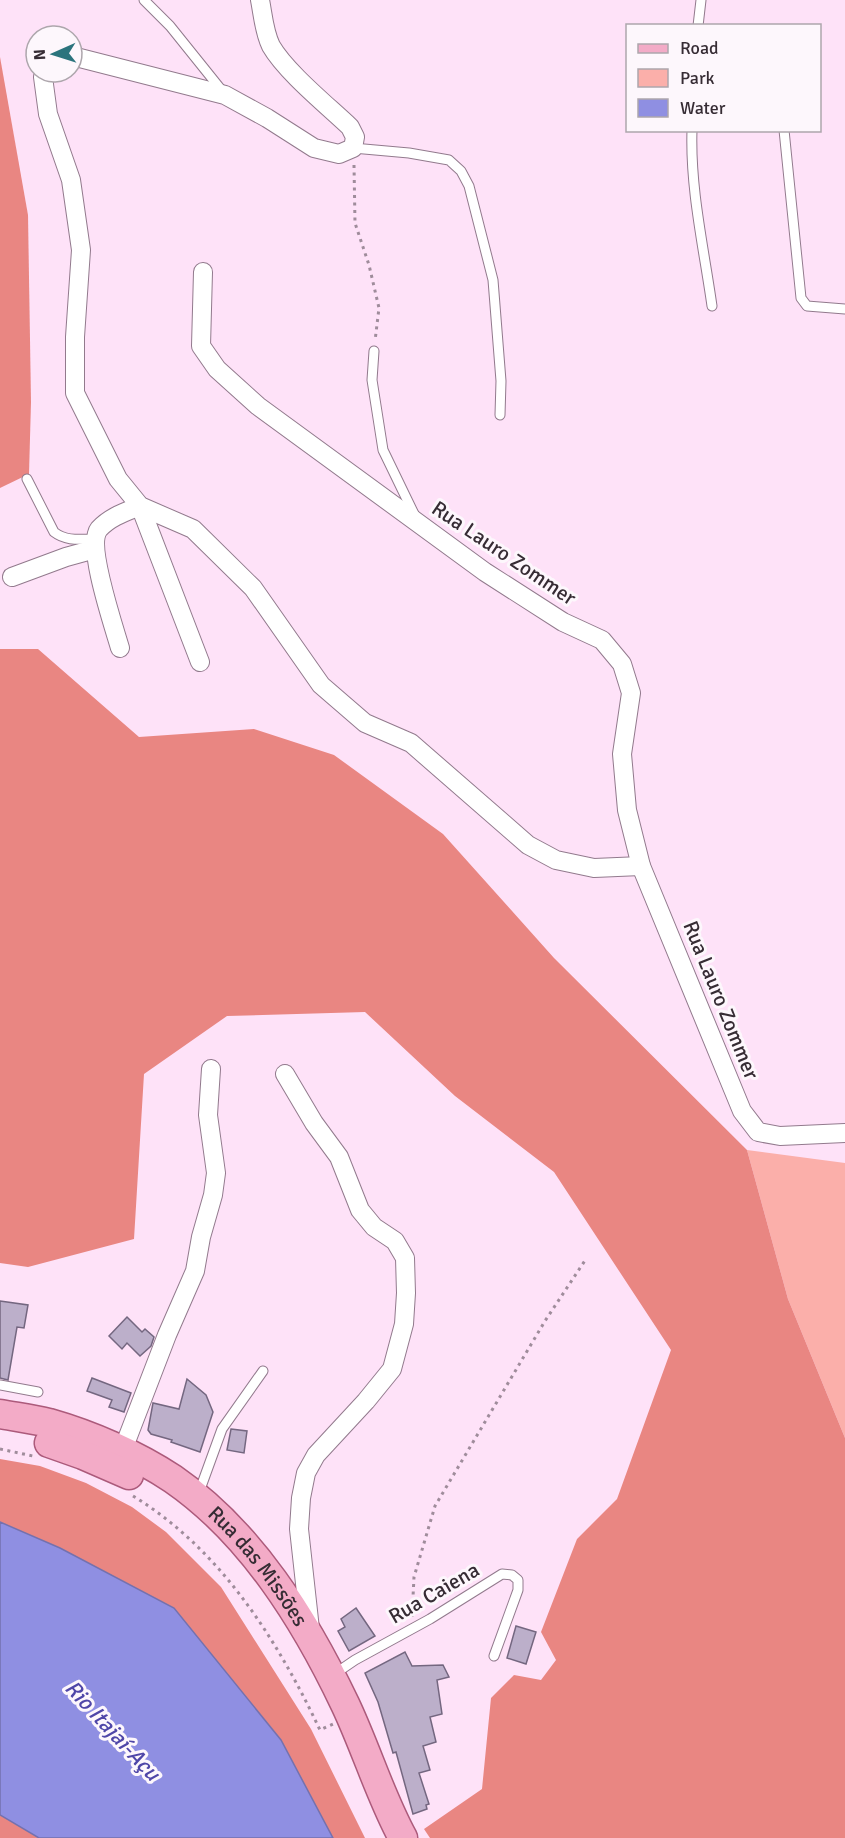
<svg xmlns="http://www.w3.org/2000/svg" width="845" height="1838" font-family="Signika,sans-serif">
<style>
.green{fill:#fbafaa}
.forest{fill:#e98682}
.water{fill:#8f8fe2;stroke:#7471ae;stroke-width:1.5}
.building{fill:#bcafca;stroke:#746780;stroke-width:1.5}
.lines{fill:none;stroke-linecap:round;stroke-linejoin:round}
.service-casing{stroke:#927a8d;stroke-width:11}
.minor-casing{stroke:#927a8d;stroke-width:20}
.primary-casing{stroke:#ac5a7b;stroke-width:31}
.path{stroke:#9f8c9b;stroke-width:3;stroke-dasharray:3 4.5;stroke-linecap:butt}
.service{stroke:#fff;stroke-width:9}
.minor{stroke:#fff;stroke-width:18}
.primary{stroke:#f3abc7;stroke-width:28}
.labels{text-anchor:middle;stroke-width:6;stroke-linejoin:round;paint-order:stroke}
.street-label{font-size:21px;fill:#362c34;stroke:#fdf7fc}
.water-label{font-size:22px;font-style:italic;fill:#4f46a8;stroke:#fdf7fc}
</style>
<rect width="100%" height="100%" fill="#fee2f8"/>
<path class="green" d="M747,1150L845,1163V1438L788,1299Z"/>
<g class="forest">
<path d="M0,57L28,215L31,402L29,474L0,488Z"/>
<path d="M0,649H38L139,737L254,729L334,755L443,834L554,958L747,1150L788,1299L845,1438V1838H430L424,1829L482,1789L491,1698L514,1675L541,1680L556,1660L541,1632L577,1539L617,1499L671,1350L554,1172L455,1096L365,1012L227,1016L144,1074L134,1239L28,1267L0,1263Z"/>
<path d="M0,1459L40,1466L86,1483L132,1507L166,1532L221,1587L311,1729L365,1838H333L281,1740L174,1608L60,1548L0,1522Z"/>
<path d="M0,1815L39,1838H0Z"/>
</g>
<path class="water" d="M0,1522L60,1548L174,1608L281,1740L333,1838H39L0,1815Z"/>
<g class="building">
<path d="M0,1301L28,1305L24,1328L17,1327L8,1380L0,1378Z"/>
<path d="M127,1317L142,1332L145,1329L154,1337L151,1346L140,1356L127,1343L122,1349L109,1336Z"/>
<path d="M92,1378L131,1393L124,1412L109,1407L112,1400L87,1391Z"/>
<path d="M187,1379L206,1395L213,1412L200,1452L171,1442L172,1440L151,1434L148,1430L153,1403L179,1409Z"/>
<path d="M231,1429L247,1431L244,1453L227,1450Z"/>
<path d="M356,1608L375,1636L349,1651L338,1631L345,1627L341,1619Z"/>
<path d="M516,1626L536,1632L526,1664L507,1658Z"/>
<path d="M405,1652L412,1666L443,1665L449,1677L437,1680L442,1714L430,1717L436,1742L423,1746L430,1770L419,1773L429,1804L426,1805L427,1809L413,1814L396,1752L393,1753L378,1702L365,1673Z"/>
</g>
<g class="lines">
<defs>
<g id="service">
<path d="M144,0L170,26L223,92"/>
<path d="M698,26L701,0"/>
<path d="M692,130C690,189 704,249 712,306"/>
<path d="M784,130L801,298L807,306L845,309"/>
<path d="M353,148L409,153L449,160L461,171L469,186L493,280L501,381L500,415"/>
<path d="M374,351L372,380L383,450L415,516"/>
<path d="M27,479L54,532C67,542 81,539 96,539"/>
<path d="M0,1385L38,1392"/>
<path d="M198,1495L222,1429L263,1371"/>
<path d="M333,1675L355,1660L430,1619L502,1574L512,1575L518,1580V1590L494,1656"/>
</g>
<g id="minor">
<path d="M72,56L225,95L267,118L314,148L339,154L353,148L355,137L350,127C328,106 286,72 271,46C264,32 263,15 260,0"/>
<path d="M45,72L43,77L48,114L71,180L81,250L75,337V393L118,479L140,506L193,529L253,588L321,685L365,723L411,743L528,845L556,860L594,868L641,866"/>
<path d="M203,272L201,346L217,369L258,406L485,572L563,622L602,640L622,664L631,693L622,754L627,810L641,866L742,1111L758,1132L780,1136L845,1133"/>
<path d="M140,506L200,662"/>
<path d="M12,577L66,557L95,549"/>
<path d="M120,648C114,627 86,545 99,529C110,517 125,512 140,506"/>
<path d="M285,1074L314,1123L339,1157L360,1210L374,1227L395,1241L405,1258L406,1293L404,1324L392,1369L366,1401L316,1455L306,1473L301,1498L299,1529L310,1629"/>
<path d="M122,1452L167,1335L195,1271L201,1237L213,1195L216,1173L208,1115L211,1069"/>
</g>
<g id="primary">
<path id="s1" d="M0,1414C16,1417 33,1419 49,1423C91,1435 137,1455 173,1479C251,1533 305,1620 345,1704C366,1748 380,1796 403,1838"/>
<path d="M49,1443L83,1455L129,1475"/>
</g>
</defs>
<use href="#service" class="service-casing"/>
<use href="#minor" class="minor-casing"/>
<use href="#primary" class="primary-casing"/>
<g class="path">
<path d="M354,165L355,223L369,265L379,308L375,341"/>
<path d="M0,1449L33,1456"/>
<path d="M133,1496C220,1549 277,1639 320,1730L333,1724"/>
<path d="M412,1617L414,1577L435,1506L545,1321L586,1259"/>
</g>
<use href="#service" class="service"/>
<use href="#minor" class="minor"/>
<use href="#primary" class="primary"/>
</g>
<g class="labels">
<g class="street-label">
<text transform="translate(504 553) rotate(34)" y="7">Rua Lauro Zommer</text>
<text transform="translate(721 1000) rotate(68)" y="7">Rua Lauro Zommer</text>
<text dy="7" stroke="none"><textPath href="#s1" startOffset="309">Rua das Missões</textPath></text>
<text transform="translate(434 1593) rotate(-30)" y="7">Rua Caiena</text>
</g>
<g class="water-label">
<text transform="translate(113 1730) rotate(47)" y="8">Rio Itajaí-Açu</text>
</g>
</g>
<rect x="626" y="24" width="195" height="108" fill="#fdf7fc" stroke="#ada6ac" stroke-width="1.5"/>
<rect x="638" y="44" width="30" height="9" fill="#f3abc7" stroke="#ada6ac" stroke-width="1.5"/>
<text x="680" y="54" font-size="18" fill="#362c34">Road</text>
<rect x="638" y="69" width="30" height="18" fill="#fbafaa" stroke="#ada6ac" stroke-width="1.5"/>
<text x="680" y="84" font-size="18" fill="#362c34">Park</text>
<rect x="638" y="99" width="30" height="18" fill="#8f8fe2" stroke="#ada6ac" stroke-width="1.5"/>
<text x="680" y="114" font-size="18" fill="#362c34">Water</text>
<g transform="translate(54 54) rotate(267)"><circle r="28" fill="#fdf7fc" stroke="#ada6ac" stroke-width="1.5"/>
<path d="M0-4.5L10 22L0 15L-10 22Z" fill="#2b747d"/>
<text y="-9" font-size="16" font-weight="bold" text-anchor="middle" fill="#362c34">N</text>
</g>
</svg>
